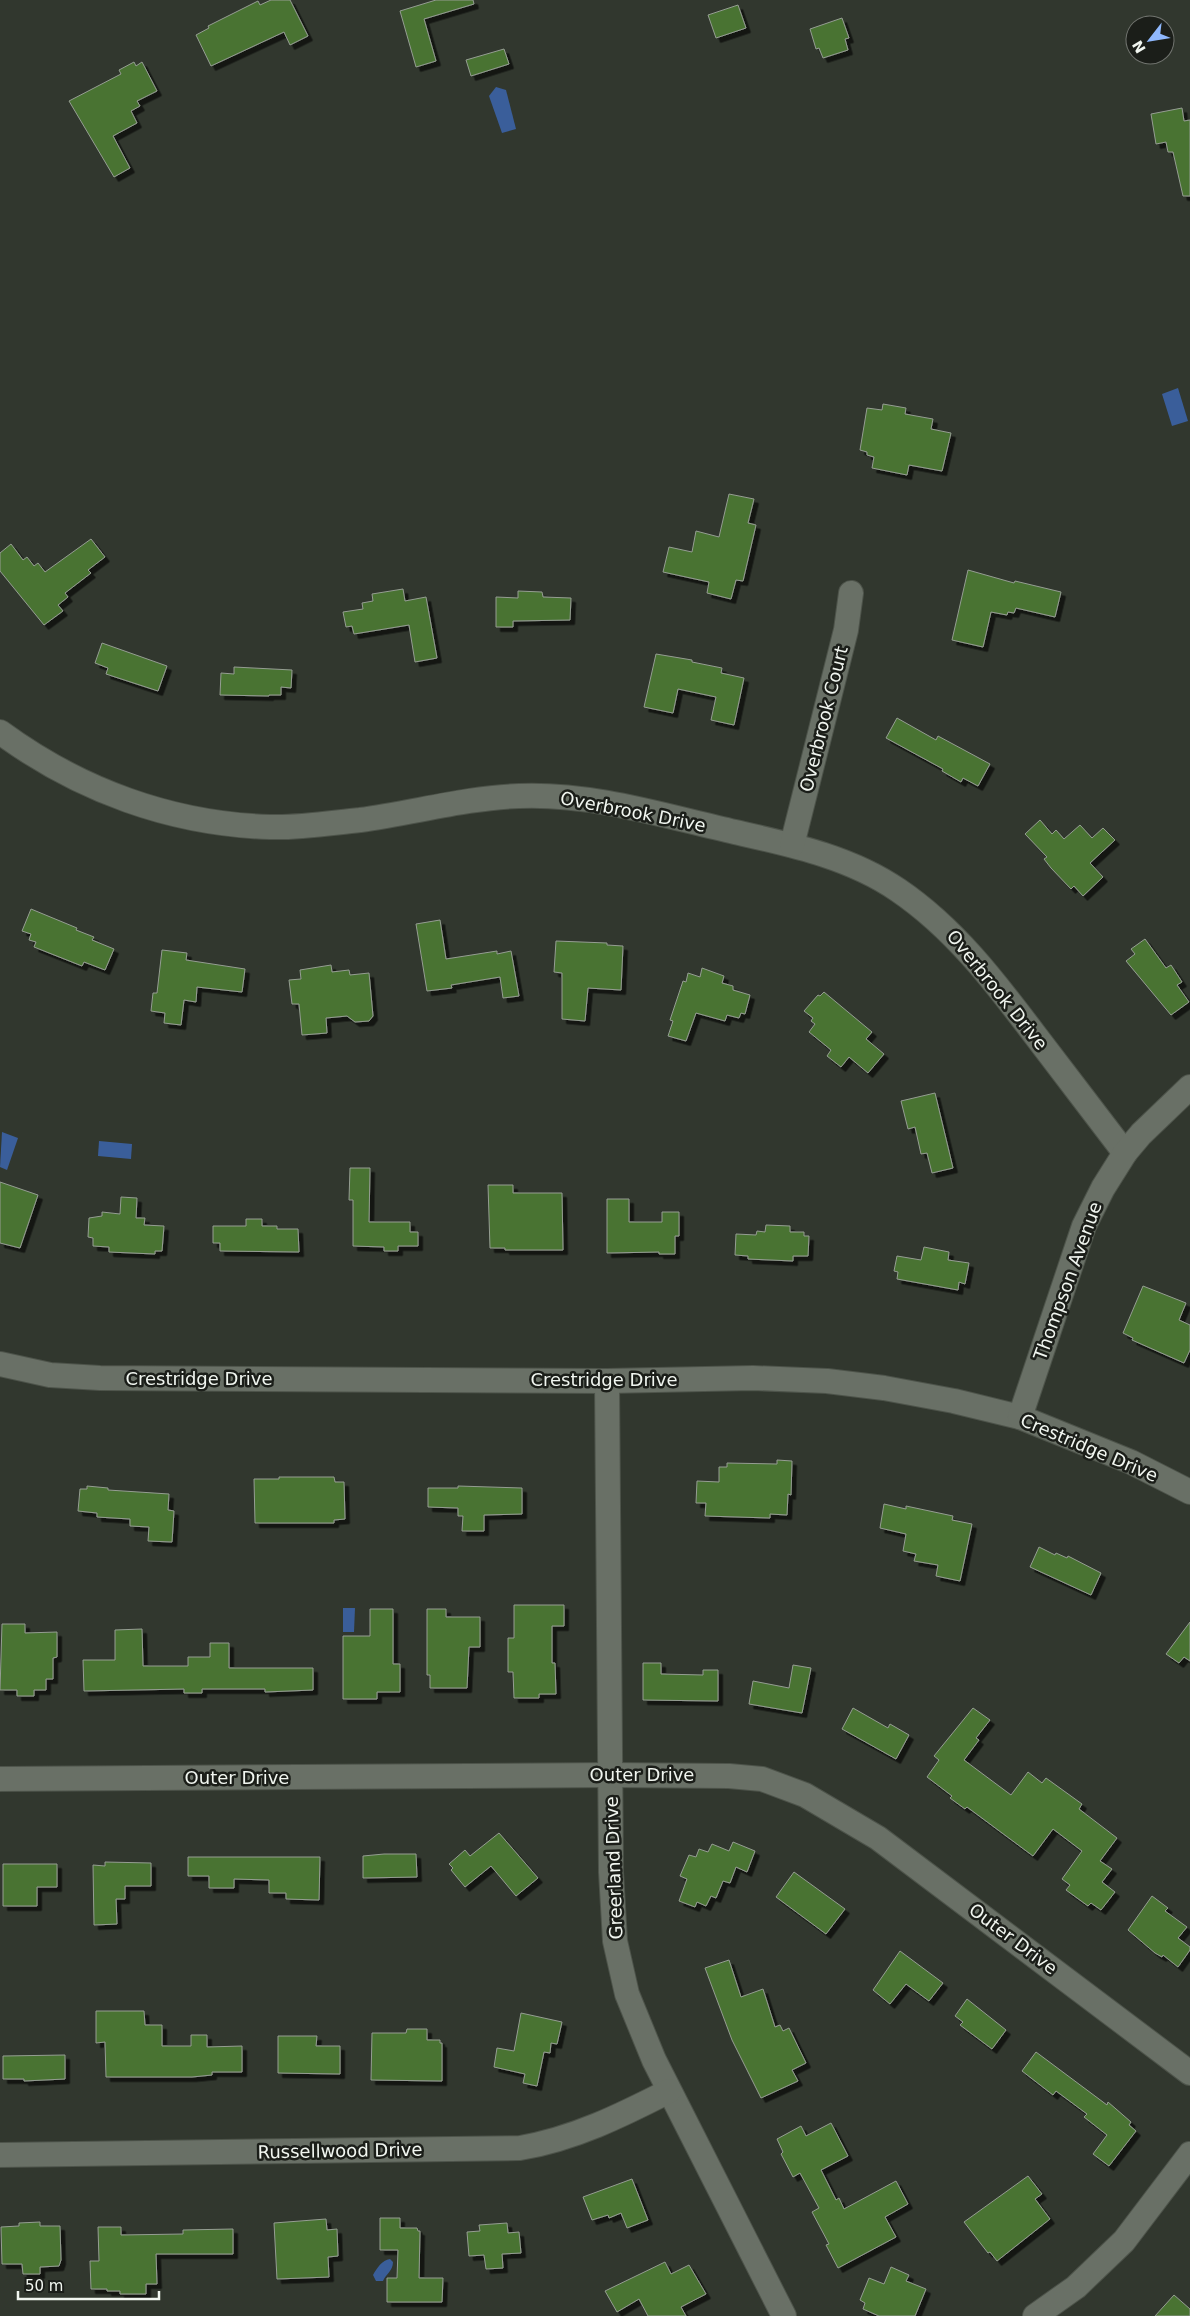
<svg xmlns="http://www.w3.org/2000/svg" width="1190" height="2316" font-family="'DejaVu Sans',sans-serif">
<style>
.water{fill:#3a5e9a}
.building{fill:#487333;stroke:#959d92;filter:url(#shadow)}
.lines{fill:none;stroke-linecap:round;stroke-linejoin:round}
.minor-casing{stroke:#4d534a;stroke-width:26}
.minor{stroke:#697066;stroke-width:24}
.labels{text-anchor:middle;stroke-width:5;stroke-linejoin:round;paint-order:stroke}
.street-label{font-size:18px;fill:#f1f6f0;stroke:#1b1e19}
</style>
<defs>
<filter id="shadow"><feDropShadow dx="4.5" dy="4.5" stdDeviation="0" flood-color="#0009"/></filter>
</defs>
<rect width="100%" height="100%" fill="#31372e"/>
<g class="water">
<path d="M496,87L506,90L516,129L502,133L489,96Z"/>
<path d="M1178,388L1188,421L1172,426L1162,394Z"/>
<path d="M2,1132L18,1138L7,1170L0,1167Z"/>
<path d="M99,1141L132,1144L131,1159L98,1156Z"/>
<path d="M343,1608H355L354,1632H343Z"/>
<path d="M390,2259L393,2262C393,2271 386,2274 383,2281H376L373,2275C377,2268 382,2260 390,2259Z"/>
</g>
<g class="building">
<path d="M271,0H290L308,36L290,45L284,32L211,66L196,35L209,28L208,26L258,1L260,5Z"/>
<path d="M436,0H473L474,4L424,19L436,61L416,67L400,11Z"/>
<path d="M738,5L746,28L716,38L708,15Z"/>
<path d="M842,18L849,38L845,39L848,50L823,58L819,48L816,49L810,29Z"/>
<path d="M504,49L509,64L471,76L466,60Z"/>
<path d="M134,62L136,66L142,62L157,91L137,101L140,106L131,111L137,123L113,136L130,168L114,177L69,101L121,74L119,70Z"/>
<path d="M1182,108L1184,121L1190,120V196H1183L1173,152H1168L1166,142L1156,144L1151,114Z"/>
<path d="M883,404L906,408L905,414L933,419L931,429L951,433L942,471L909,465L907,475L872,468L874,457L867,455V452L860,450L867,408L882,410Z"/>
<path d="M729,494L754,499L748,523L756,525L743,581L736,580L731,599L707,593L709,582L663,572L669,547L692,552L696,531L719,537Z"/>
<path d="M91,539L105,557L88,570L91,573L65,593L68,597L58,605L63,611L44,625L0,571V553L11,544L23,560L27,557L34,566L38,563L45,572Z"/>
<path d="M968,570L1014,583L1015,581L1061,592L1055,617L1016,608L1014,613L1008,612L1007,615L991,612L983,647L952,640Z"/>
<path d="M403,589L405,601L426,597L437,658L415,662L409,625L354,634L352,626L346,627L343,612L363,609L362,603L373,601L372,594Z"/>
<path d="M518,591L542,592L543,597L571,598L570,620L513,621V627H496V597L518,598Z"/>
<path d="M102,643L167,666L158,691L106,674L108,668L95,663Z"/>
<path d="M656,654L692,660V662L722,668L721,673L744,678L734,725L711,720L716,697L678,689L673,713L644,707Z"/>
<path d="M234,667L292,670L291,688L281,687V695H269V696L220,695L221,673L234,674Z"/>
<path d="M897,718L936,740L938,736L990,764L978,786L963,778L961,782L942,771L943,769L886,738Z"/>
<path d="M1040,820L1052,834L1056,830L1064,839L1080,825L1092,838L1103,828L1115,840L1090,863L1103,877L1083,896L1074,886L1071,889L1051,868L1044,859L1047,857L1025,834Z"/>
<path d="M31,909L77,928L76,930L94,937L92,940L114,949L105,970L84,962L82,966L34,947L36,942L29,940L31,934L22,931Z"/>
<path d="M440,920L446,959L497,951V954L511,951L519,996L503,998L500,977L451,985L452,988L427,991L416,924Z"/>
<path d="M1145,939L1166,968L1171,965L1182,982L1177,985L1189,1002L1171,1015L1126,961L1135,954L1131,949Z"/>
<path d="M556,941L607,943V945L623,946L621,990L588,988L585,1021L562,1019V973L554,972Z"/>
<path d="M162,950L187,953L186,960L245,969L242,992L197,987L196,1002L184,1000L181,1025L164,1023L165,1013L151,1011L153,993H157Z"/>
<path d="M331,965L332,972L349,970L350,975L369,973L373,1016L369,1021L355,1022L347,1016L326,1018L327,1033L302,1035L299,1004H292L289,980L301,979L300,970Z"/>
<path d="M702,968L724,976L722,983L733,986V990L750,995L745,1014L741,1013L739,1018L727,1015L725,1021L696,1013L686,1041L668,1036L673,1021L670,1020L683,981L686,982L688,973L700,977Z"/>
<path d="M824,992L872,1032L866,1039L884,1054L868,1073L849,1057L841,1067L827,1056L831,1050L809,1032L815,1024L811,1021L813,1018L804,1011L818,995L820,996Z"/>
<path d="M935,1093L953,1168L932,1173L927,1153L921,1154L915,1127L908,1129L901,1101Z"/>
<path d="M350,1168H370L369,1222H410V1232H418V1246H398V1251H384V1247L353,1246V1200H349Z"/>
<path d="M0,1182L38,1195L20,1248L0,1243Z"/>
<path d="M488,1185H513V1193H562L563,1250H505V1248H490Z"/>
<path d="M121,1197L137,1198L136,1218H145L144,1225L164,1226L162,1251H155V1254L109,1252V1247L93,1246V1238L88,1237L89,1218L102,1216V1212L120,1214Z"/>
<path d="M607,1199H629V1222H662V1212H679V1236H675V1254H659V1252L607,1253Z"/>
<path d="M246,1219H262V1226H277V1229H298L299,1252L220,1251V1243H213V1226H246Z"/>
<path d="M766,1225L790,1226V1232H804V1236H809L808,1256H793V1261L748,1259V1256L735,1255L736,1234L756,1235L757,1231L765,1232Z"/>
<path d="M924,1247L949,1252L948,1260L969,1263L965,1284L959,1282L958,1290L897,1279L898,1272L894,1271L897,1256L921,1260Z"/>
<path d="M1143,1286L1186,1303L1179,1320L1190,1325V1350L1184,1363L1132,1340L1133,1338L1123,1333Z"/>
<path d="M777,1460L792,1461L791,1495L788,1494L787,1515L770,1514V1518L705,1516L706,1503H696L697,1481L719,1482V1467H727V1463L777,1464Z"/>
<path d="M279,1477H334L335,1482H344L345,1519L334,1520V1523H255L254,1479H279Z"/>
<path d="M87,1486L108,1488V1490L169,1494L168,1510L174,1511L172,1542L148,1541L149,1527L130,1526V1519L97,1517V1513L78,1511L80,1489H87Z"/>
<path d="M458,1486L522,1488V1514L484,1515V1531H462L463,1516H458V1508L428,1507V1488H458Z"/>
<path d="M884,1504L906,1509V1506L953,1516L952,1520L972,1524L960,1581L936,1576L938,1565L914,1561L916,1554L903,1551L906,1534L880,1528Z"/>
<path d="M1039,1547L1055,1555L1056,1553L1067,1558L1068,1556L1101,1573L1091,1595L1030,1567Z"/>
<path d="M514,1605H564V1626H552V1663H555L556,1694H539V1698H514L513,1672H508V1638H514Z"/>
<path d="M370,1609H393V1664H400V1692H377V1699H343V1636H370Z"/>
<path d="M427,1609H446V1617H480V1647H469L467,1688H430V1675H427Z"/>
<path d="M1190,1622V1661L1184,1657L1179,1663L1166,1654Z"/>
<path d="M2,1624H25V1633L57,1632V1657L53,1658V1679H46V1690H34V1696H17V1690H0Z"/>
<path d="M142,1629L143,1666H188V1657H210V1643H229V1668H313V1690L265,1692V1689H202V1693H184V1689L84,1691L83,1660H115V1630Z"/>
<path d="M643,1663H661V1674L703,1675V1670H718V1701L643,1700Z"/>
<path d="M793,1665L811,1668L802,1713L749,1704L753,1681L789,1688Z"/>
<path d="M853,1708L888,1728L890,1724L909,1735L896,1759L842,1729Z"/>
<path d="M973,1708L990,1720L976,1738L979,1740L964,1760L1011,1795L1028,1772L1042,1783L1046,1778L1082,1804L1079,1809L1117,1838L1100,1861L1112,1869L1102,1882L1115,1892L1101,1910L1091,1903L1088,1906L1066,1890L1070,1885L1062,1879L1082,1851L1053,1829L1033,1856L967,1807L965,1809L950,1798L952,1796L927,1777L939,1760L934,1756Z"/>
<path d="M499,1833L538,1878L516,1896L491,1866L465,1887L451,1870L453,1868L449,1864L465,1850L470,1856Z"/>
<path d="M733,1842L755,1851L747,1872L736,1867L730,1883L723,1881L716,1898L711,1896L706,1906L697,1902L695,1907L679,1901L687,1879L680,1876L689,1855L696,1857L699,1849L708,1852L712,1844L729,1851Z"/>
<path d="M384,1854H416L417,1877L363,1878V1856Z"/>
<path d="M188,1857H320L319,1900L286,1899V1893H269V1880L234,1879V1888H209V1876H188Z"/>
<path d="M105,1862L151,1863V1886H125V1899H116L117,1924L94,1925L93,1865L105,1866Z"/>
<path d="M3,1864H57V1887H37V1906H3Z"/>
<path d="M794,1872L845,1909L826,1934L776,1897Z"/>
<path d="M1152,1896L1168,1908L1165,1911L1187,1927L1178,1938L1190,1947V1950L1178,1967L1163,1955L1162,1957L1155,1953L1128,1930Z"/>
<path d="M900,1951L943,1983L929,2001L906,1984L890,2004L873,1990Z"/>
<path d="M729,1960L741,1997L763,1989L775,2027L780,2025L783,2031L789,2028L806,2063L792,2070L798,2081L761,2098L732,2040L705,1968Z"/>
<path d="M967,1999L1006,2030L992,2049L960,2025L963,2022L955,2016Z"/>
<path d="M96,2011H144L145,2025H162V2046H191V2035H207V2047L242,2046V2072H212V2075L192,2077H106L105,2042L96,2043Z"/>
<path d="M521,2013L562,2022L557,2044L551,2043L550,2053L544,2052L537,2086L523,2083L525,2074L494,2067L497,2048L514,2051Z"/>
<path d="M407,2029H427V2040H440V2043H442V2081L371,2080L372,2033H406Z"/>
<path d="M278,2036H317L316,2046H340V2074L278,2073Z"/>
<path d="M1036,2052L1107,2105L1108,2102L1131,2122L1129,2125L1136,2131L1109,2166L1093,2154L1107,2135L1084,2117L1087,2114L1056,2091L1053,2095L1022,2071Z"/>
<path d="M65,2055V2079L24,2081V2079H3V2056Z"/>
<path d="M831,2123L848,2156L821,2170L836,2200L839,2198L844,2209L896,2181L908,2204L885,2217L896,2237L838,2268L826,2245L829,2244L812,2212L819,2208L800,2173L793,2177L781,2154L783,2152L777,2139L801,2126L806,2136Z"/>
<path d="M1028,2176L1042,2194L1035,2199L1050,2219L997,2261L990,2252L988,2253L964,2222Z"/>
<path d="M632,2179L648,2220L627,2228L621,2213L609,2218L608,2215L592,2220L583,2197Z"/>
<path d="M380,2218H400V2228H417L418,2231H420L419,2278H443L442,2302H387V2278H397L398,2250H380Z"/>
<path d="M326,2219L327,2230L337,2229L338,2256L328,2257L329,2277L277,2279L274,2223Z"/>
<path d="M40,2222V2226H60L61,2260L59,2266L40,2267V2274H23L22,2264H2L1,2227L19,2226V2223Z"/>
<path d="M507,2223L508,2233L519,2232L521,2253L502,2254L503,2268L486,2269L484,2255L469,2256L467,2232L480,2231L479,2225Z"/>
<path d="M98,2227H121V2235L183,2234V2230L233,2229V2254H156L157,2284H146V2294H120V2291H107V2289H91L90,2261H99Z"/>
<path d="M665,2262L671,2274L689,2265L706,2294L681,2307L686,2316H648L639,2299L617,2312L605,2291Z"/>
<path d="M891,2267L909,2275L906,2281L926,2289L915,2316H879L863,2309L865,2303L860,2300L869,2278L884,2284Z"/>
<path d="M1174,2295L1190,2309V2316H1155Z"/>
</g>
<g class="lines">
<defs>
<g id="minor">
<path d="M0,732C79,790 171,824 270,827C300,828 330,823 360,820C413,813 465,798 519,796C593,793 664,816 735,832C792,845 850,857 898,890C954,928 995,982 1035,1035C1065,1074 1095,1114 1125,1153"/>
<path d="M792,845L846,630L851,593"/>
<path d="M0,1364L50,1375L100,1378L607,1381L753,1378L827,1381L884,1388L954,1401L1020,1417L1131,1462L1190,1492"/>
<path d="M607,1381L611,1872L615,1941L627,1994L654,2060L784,2316"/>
<path d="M1020,1417L1084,1226L1103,1188L1125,1153L1141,1134L1190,1087"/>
<path d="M0,1779L611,1775L729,1776L762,1779L805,1795L878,1838L1190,2073"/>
<path d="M0,2155L520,2148C574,2139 622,2115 669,2091"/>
<path d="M1035,2316L1076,2287L1124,2241L1190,2154"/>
</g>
</defs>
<use href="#minor" class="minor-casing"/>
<use href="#minor" class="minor"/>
</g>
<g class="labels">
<g class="street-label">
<text transform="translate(824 719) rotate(-76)" y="6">Overbrook Court</text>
<text transform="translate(633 812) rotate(11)" y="6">Overbrook Drive</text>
<text transform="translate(997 990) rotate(51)" y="6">Overbrook Drive</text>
<text transform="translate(1068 1281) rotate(-70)" y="6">Thompson Avenue</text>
<text x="199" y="1385">Crestridge Drive</text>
<text x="604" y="1386">Crestridge Drive</text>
<text transform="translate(1089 1448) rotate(23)" y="6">Crestridge Drive</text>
<text x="642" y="1781">Outer Drive</text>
<text x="237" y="1784">Outer Drive</text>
<text transform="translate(614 1868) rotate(-92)" y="6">Greerland Drive</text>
<text transform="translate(1013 1939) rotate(37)" y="6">Outer Drive</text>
<text transform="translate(340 2151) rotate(-1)" y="6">Russellwood Drive</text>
</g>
</g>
<g transform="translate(1150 40) rotate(239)"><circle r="24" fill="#1b1e19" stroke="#71746f"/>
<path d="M0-4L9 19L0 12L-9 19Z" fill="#8fb8fd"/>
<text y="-8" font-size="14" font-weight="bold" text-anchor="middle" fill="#f1f6f0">N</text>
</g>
<path d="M18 2291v8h141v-8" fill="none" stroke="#f1f6f0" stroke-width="2.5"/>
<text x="25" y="2291" font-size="15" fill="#f1f6f0" stroke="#1b1e19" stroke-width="4" paint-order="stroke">50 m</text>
</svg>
